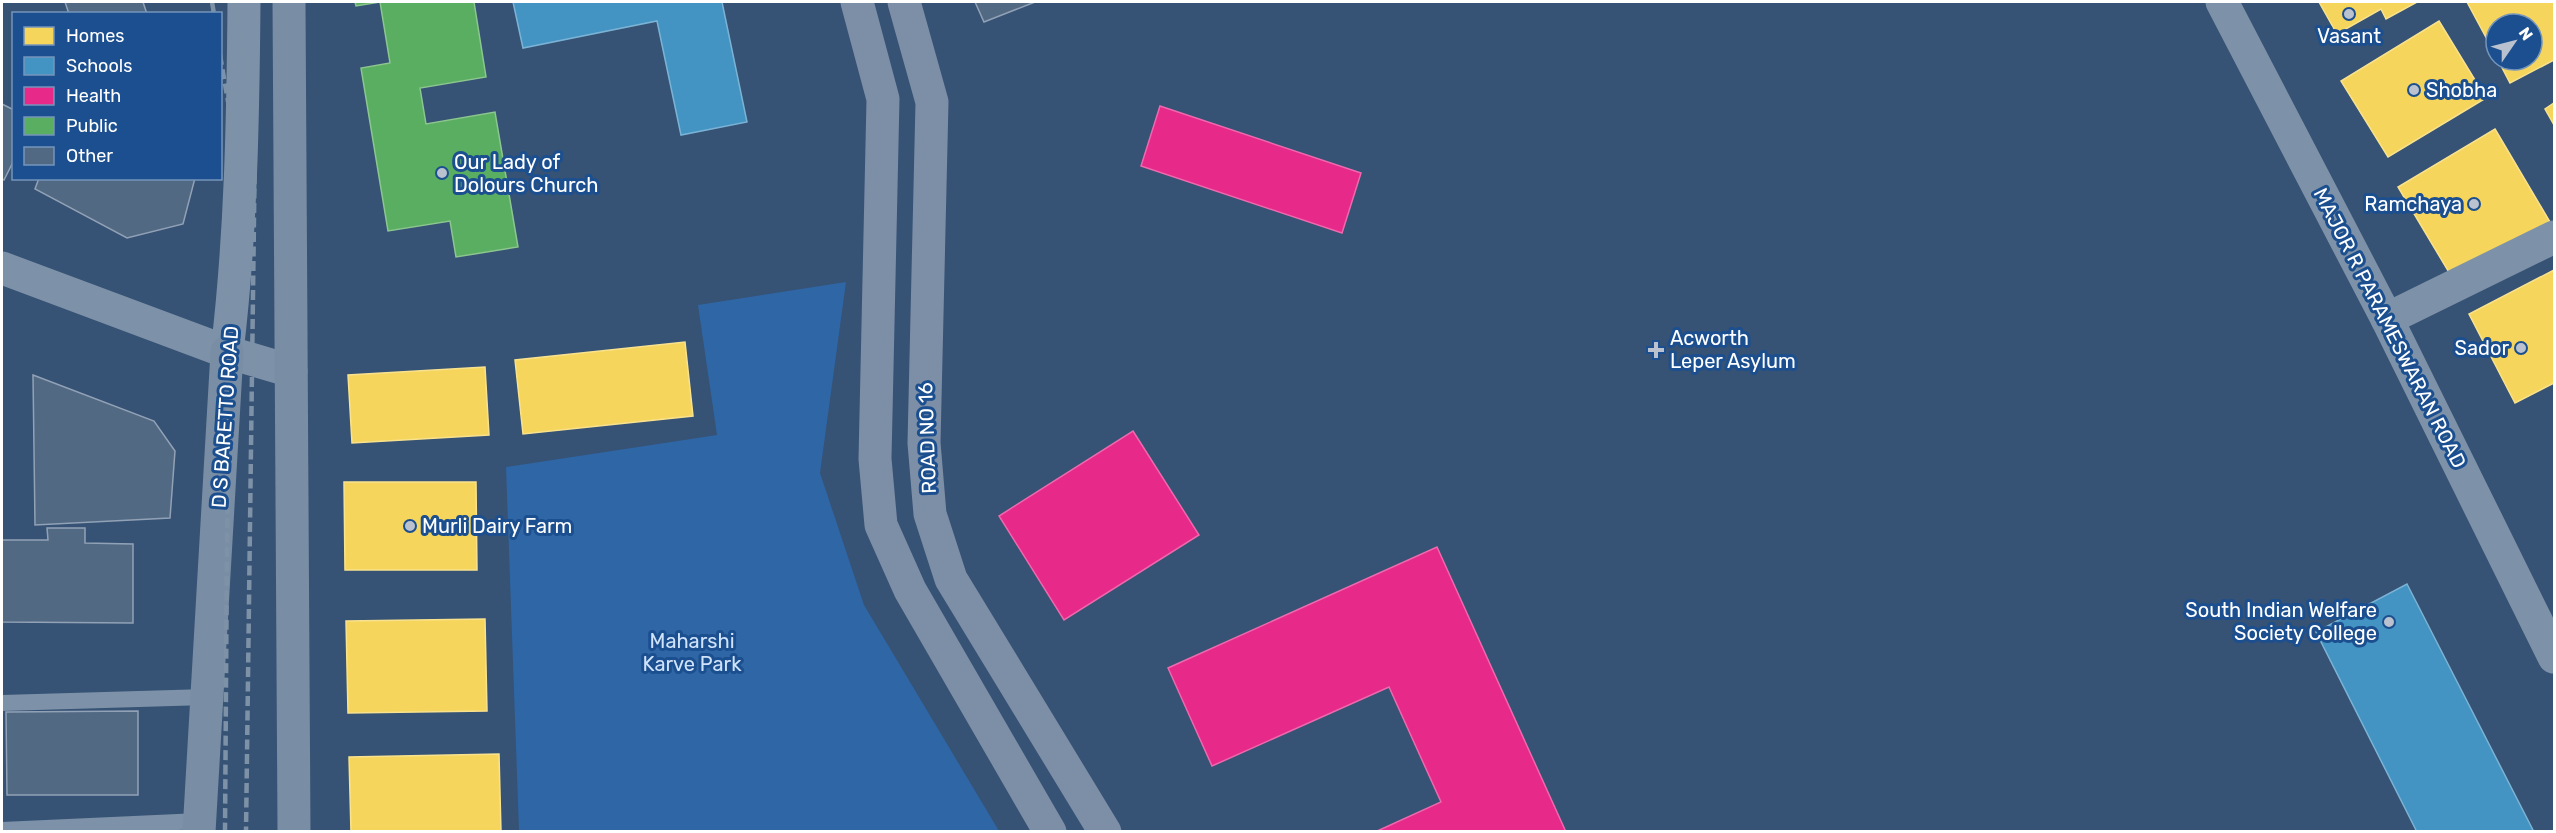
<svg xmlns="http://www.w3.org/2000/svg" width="2556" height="833" font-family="Rubik,sans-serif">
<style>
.green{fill:#2f66a5}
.homes{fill:#f6d55c;stroke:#f9e28d;stroke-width:1.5}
.schools{fill:#4393c3;stroke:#7bb3d5;stroke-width:1.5}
.health{fill:#e7298a;stroke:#ee69ad;stroke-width:1.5}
.public{fill:#5aae61;stroke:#8cc690;stroke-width:1.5}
.building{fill:#526984;stroke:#92a2b6;stroke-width:1.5}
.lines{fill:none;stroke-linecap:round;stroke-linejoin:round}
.service{stroke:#7d92a8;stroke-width:16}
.minor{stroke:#7d92a8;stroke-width:33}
.tertiary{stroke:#7d92a8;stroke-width:33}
.secondary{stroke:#798da4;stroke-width:33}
.primary{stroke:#7d8ea7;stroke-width:33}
.rail{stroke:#7e92a7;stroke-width:4.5;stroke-dasharray:10 4.5;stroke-linecap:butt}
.poi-dot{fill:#b9c2ce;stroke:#1b4f8f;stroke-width:2}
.labels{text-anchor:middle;stroke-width:6;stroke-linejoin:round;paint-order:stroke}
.poi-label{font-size:20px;fill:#fff;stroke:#1b4f8f;text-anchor:start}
.street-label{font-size:20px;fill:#fff;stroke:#1b4f8f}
.park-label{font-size:20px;fill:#cfe3fa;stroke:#1b4f8f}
</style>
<rect width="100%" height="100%" fill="#365274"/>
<path class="green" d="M846,282L820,473L864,605L999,831H519L506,467L717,435L698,305Z"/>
<g class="homes">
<path d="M2319,2H2417L2386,19L2381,9L2337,34Z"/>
<path d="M2467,2H2554V60L2510,83L2498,60H2532V24H2496V56Z"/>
<path d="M2439,21L2486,98L2388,157L2341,81Z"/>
<path d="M2554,103V125L2545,109Z"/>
<path d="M2495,129L2550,222L2453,279L2398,187Z"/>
<path d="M2554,270V383L2515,403L2469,314Z"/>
<path d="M685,342L693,416L523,434L515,360Z"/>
<path d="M485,367L489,435L352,443L348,375Z"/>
<path d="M344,482H476L477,570H345Z"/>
<path d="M485,619L487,711L348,713L346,621Z"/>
<path d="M499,754L501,832H351L349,757Z"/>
</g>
<g class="schools">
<path d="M513,2H722L747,122L681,135L657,21L523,48Z"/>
<path d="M2407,584L2534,832H2417L2316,632Z"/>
</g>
<g class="health">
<path d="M1160,106L1361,173L1342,233L1141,166Z"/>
<path d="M1133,431L1199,535L1064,620L999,516Z"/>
<path d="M1437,547L1566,832H1375L1441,802L1389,687L1212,766L1168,668Z"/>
</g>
<path class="public" d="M355,2H474L486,77L420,88L426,124L495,112L518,247L456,257L450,221L388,231L361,68L390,63L380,2L356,6Z"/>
<g class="building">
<path d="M65,2H143L147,14H69Z"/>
<path d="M975,2H1035L984,22Z"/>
<path d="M2,104L14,110V160L4,180L2,179Z"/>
<path d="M39,178H195L183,224L127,238L35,189Z"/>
<path d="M33,375L154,421L175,451L170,518L35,525Z"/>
<path d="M47,528H85V543L133,544V623L2,622V540H48Z"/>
<path d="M138,711V795H7L6,712Z"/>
</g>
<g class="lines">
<g class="service">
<path d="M2,703L207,697"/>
<path d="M2,830L200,821"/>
</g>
<g class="minor">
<path d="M2222,2L2387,319L2554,657"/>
<path d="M2,268L227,352L291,371"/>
<path d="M2387,319L2554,237"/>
</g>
<path class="tertiary" d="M227,352C241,235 243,119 244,2"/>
<g class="secondary">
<path d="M289,2L294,832"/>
<path d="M199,832L227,352"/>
</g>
<g class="primary">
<path d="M857,2L883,99L875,459L881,525L910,590L1050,832"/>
<path d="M904,2L932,102L924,443L930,514L951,579L1105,832"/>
</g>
<g class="rail">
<path d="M212,2L214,14"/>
<path d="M234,2L249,69L255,142L246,832"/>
<path d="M220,55L230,113L225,832"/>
</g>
</g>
<g class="poi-dot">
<circle cx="2349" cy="14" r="6"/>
<circle cx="2414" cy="90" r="6"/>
<circle cx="442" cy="173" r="6"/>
<circle cx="2474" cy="204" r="6"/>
<circle cx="2521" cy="348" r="6"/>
<path d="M1653 341h6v6h6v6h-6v6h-6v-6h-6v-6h6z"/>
<circle cx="410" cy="526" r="6"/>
<circle cx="2389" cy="622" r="6"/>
</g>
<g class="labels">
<g class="poi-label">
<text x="2349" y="43" text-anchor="middle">Vasant</text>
<text x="2426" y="97">Shobha</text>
<text x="454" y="169">Our Lady of<tspan x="454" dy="23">Dolours Church</tspan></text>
<text x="2462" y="211" text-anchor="end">Ramchaya</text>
<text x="1670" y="345">Acworth<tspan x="1670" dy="23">Leper Asylum</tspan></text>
<text x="2509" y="355" text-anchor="end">Sador</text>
<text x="422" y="533">Murli Dairy Farm</text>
<text x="2377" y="617" text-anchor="end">South Indian Welfare<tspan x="2377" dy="23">Society College</tspan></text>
</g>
<g class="street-label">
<text transform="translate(2390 328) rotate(63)" y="7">MAJOR R PARAMESWARAN ROAD</text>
<text transform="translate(225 417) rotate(-86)" y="7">D S BARETTO ROAD</text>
<text transform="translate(927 438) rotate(-92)" y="7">ROAD NO 16</text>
</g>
<g class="park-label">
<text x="692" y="648">Maharshi<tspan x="692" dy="23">Karve Park</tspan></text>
</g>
</g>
<rect width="2556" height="833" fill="none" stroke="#ffffff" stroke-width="6"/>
<rect x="12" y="12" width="210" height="168" fill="#1b4f8f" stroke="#7695bc" stroke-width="1.5"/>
<rect x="24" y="27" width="30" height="18" fill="#f6d55c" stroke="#7695bc" stroke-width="1.5"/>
<text x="66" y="42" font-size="18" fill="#ffffff">Homes</text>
<rect x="24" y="57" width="30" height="18" fill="#4393c3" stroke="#7695bc" stroke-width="1.5"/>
<text x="66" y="72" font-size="18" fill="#ffffff">Schools</text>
<rect x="24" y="87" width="30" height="18" fill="#e7298a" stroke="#7695bc" stroke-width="1.5"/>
<text x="66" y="102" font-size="18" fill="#ffffff">Health</text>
<rect x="24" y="117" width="30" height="18" fill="#5aae61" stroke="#7695bc" stroke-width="1.5"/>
<text x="66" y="132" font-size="18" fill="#ffffff">Public</text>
<rect x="24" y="147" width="30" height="18" fill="#526984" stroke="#7695bc" stroke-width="1.5"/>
<text x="66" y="162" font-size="18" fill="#ffffff">Other</text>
<g transform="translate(2514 42) rotate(55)"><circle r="28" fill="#1b4f8f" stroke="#7695bc" stroke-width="1.5"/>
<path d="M0-4.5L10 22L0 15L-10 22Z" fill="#b9c2ce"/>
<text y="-9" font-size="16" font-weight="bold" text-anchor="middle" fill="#ffffff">N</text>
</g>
</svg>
